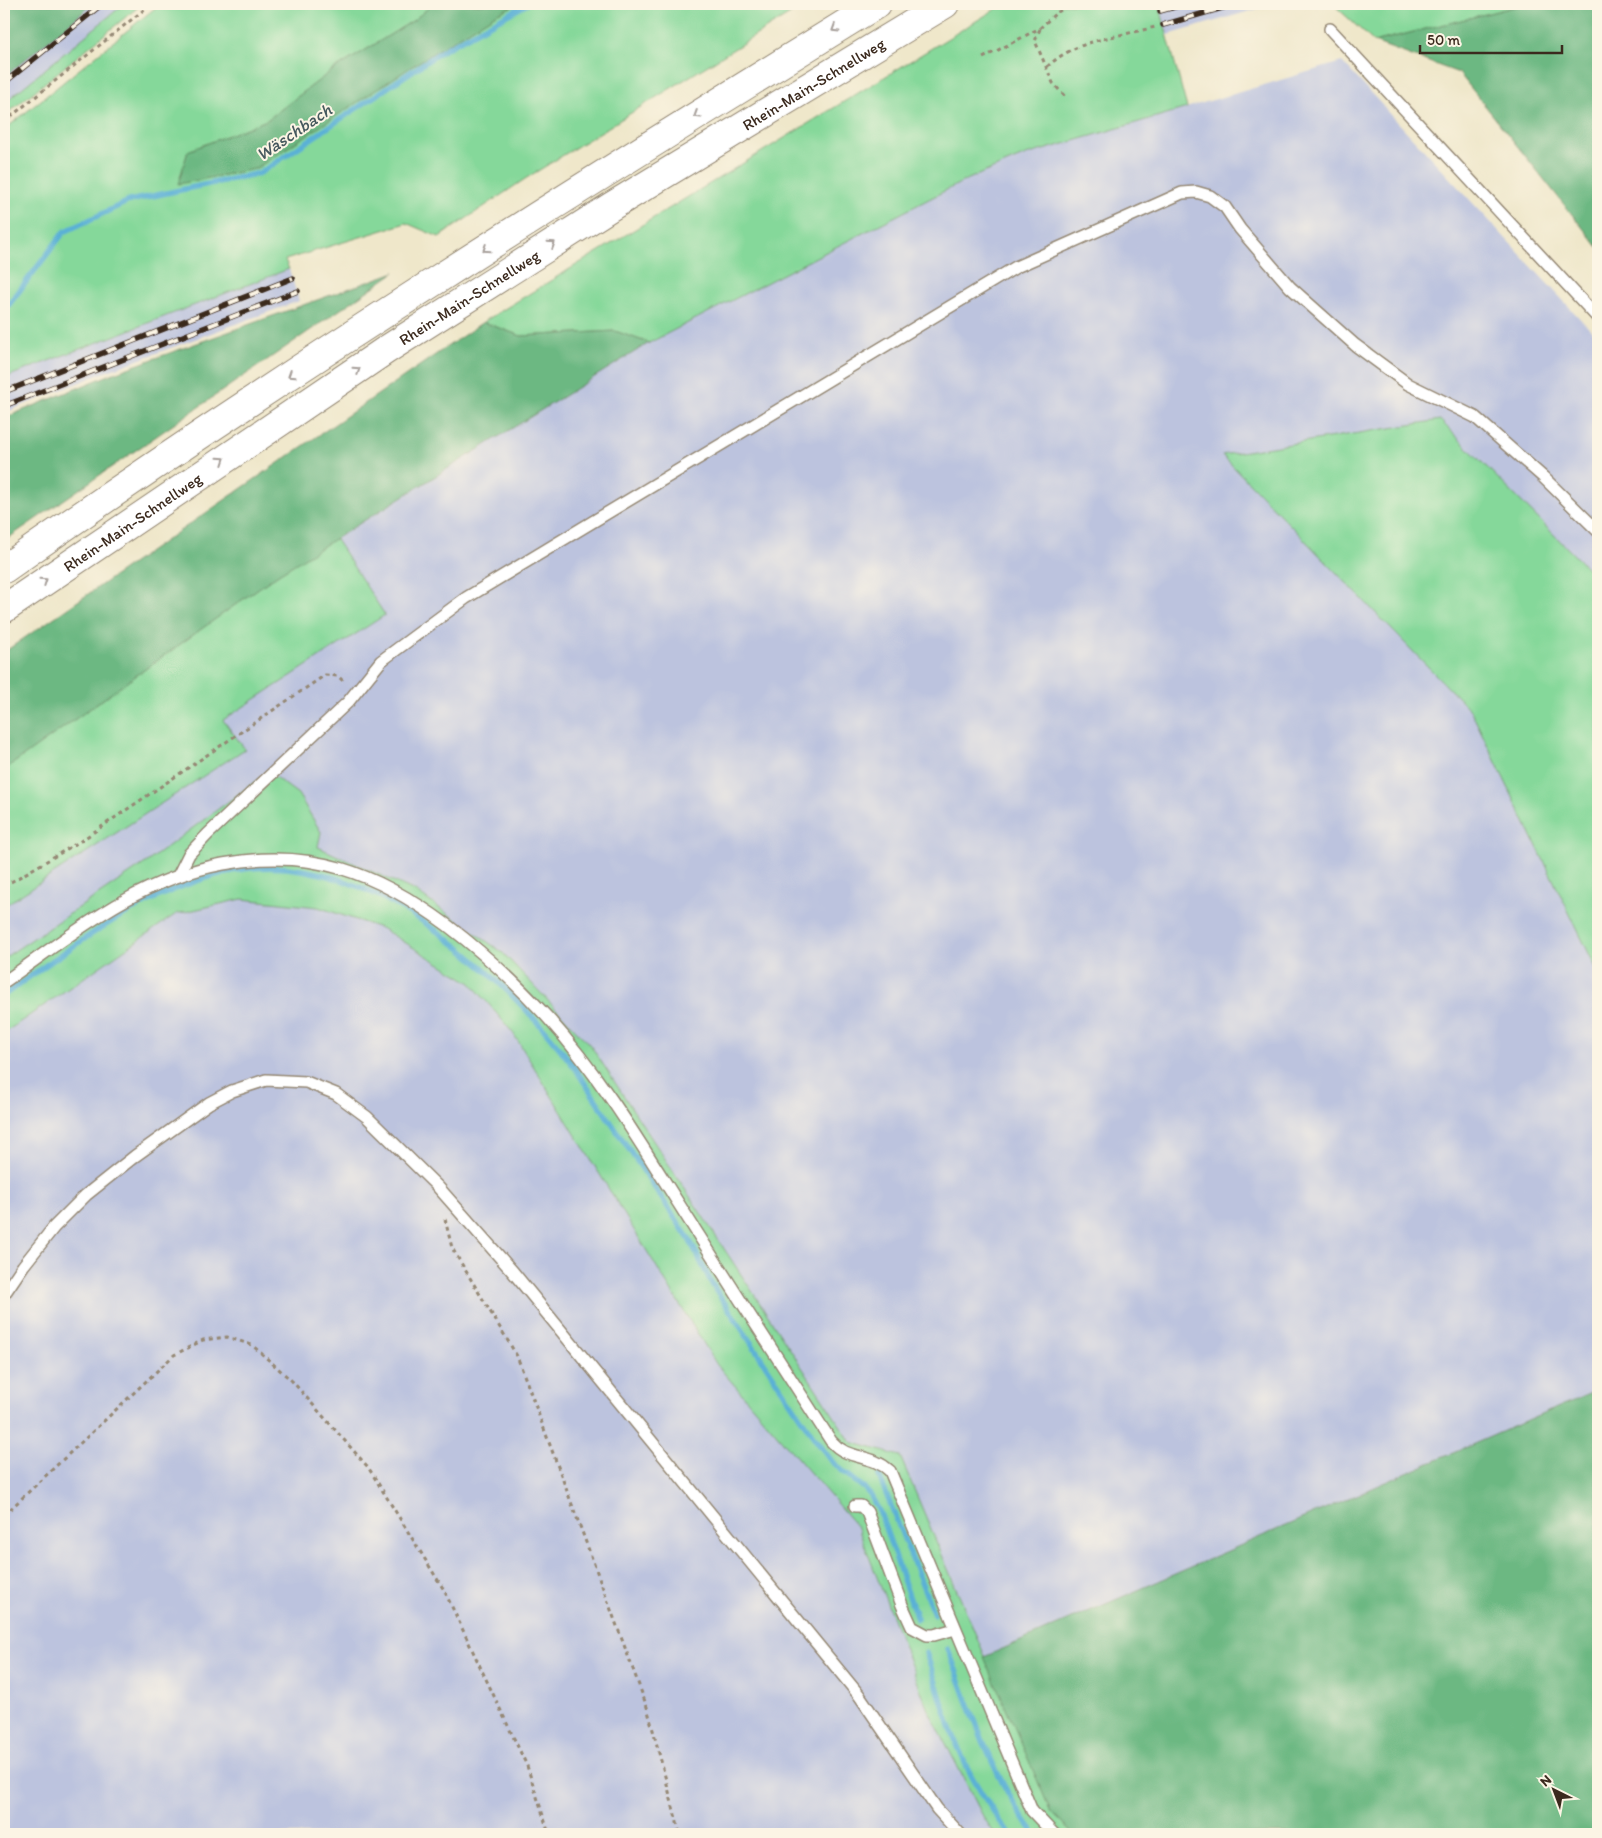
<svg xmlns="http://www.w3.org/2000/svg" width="1602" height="1838" font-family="Itim,sans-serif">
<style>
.industrial{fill:#bcc3de}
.green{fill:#85d89a;stroke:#60815c}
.forest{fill:#6cb882;stroke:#547150}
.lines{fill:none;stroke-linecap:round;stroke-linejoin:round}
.stream{stroke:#5ab0d6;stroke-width:5.5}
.service-casing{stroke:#958874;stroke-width:14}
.motorway-casing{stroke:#958874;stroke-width:30}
.path{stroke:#958874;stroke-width:3;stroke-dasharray:4 4;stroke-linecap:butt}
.service{stroke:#fff;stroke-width:11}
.motorway{stroke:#fff;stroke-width:28}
.rail-casing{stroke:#3b2a1e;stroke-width:5.5}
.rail{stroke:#fcf5e5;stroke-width:4;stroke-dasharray:11;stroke-linecap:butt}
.oneway{stroke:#a79f9a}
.labels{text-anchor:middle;stroke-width:4;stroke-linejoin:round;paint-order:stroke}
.street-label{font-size:16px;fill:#3b2a1e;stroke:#fcf5e5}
.water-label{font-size:18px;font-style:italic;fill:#46595e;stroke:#fcf5e5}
</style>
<rect width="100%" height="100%" fill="#fcf5e5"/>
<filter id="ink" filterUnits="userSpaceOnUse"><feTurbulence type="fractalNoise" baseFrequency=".02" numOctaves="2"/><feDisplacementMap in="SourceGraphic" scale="10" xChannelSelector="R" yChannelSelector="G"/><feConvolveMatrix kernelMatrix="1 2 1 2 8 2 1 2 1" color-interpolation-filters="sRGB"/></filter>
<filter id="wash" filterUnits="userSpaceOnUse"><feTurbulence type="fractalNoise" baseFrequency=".0096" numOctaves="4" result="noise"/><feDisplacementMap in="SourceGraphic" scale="20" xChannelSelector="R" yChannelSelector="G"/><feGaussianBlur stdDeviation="1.12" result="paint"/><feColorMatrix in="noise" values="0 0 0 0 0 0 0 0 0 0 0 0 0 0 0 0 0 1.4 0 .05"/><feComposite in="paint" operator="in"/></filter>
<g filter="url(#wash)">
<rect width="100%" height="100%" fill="#efe7ca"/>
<g class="industrial">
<path d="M93,4H124L4,103V77Z"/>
<path d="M1159,4H1274L1168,35Z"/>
<path d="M1342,62L1598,338V1390L985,1657L1051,1812L1074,1834H4V770L277,575L649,343L966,180L1026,155Z"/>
<path d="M289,269L299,301L105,372L4,413V378Z"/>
</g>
<g class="green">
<path d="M124,4H142L4,116V103Z"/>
<path d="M160,4H433L414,20L330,72L267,120L188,151L179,183L255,169L414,65L496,14L517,4H806L525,179L439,237L406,223L285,260L289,269L4,378V130Z"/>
<path d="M1004,4H1159L1187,108L1026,155L966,180L649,343L615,331L521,336L483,322Z"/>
<path d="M1333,4H1525L1374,42Z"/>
<path d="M1440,420L1598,579V972L1471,711L1222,455Z"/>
<path d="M335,538L385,615L223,720L245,749L4,906V770L277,575Z"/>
<path d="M268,772L298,794L321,832L318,847L415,891L502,952L591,1046L851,1442L900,1456L1051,1812L1074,1834H995L984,1818L928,1709L858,1528L717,1365L513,1033L471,983L383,929L318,907L242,899L176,914L4,1033V958L147,862Z"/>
</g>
<g class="forest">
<path d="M4,4H93L4,77Z"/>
<path d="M433,4H517L496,14L414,65L255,169L178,184L188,151L267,120L330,72L414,20Z"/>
<path d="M1525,4H1598V247L1459,73L1374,42Z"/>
<path d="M395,272L4,541V418L114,373Z"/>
<path d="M483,322L521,336L615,331L649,343L277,575L4,770V652Z"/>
<path d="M1598,1390V1834H1074L1051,1812L984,1657Z"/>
</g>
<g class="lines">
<g class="stream">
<path d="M4,311L64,232L129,201L260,173L445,49L527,4"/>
<path d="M4,995C73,946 140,894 223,873C357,839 498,967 572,1064L689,1239L712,1284L815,1439L834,1464L864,1488L871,1496L880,1513L917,1619"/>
<path d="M879,1476L934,1614"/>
<path d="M948,1649C972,1711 993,1781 1035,1834"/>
<path d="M926,1653C940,1692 950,1735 970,1773C981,1794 995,1814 1009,1834"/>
</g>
</g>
</g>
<g filter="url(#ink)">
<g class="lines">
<defs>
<g id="service">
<path d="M1330,29L1598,318"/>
<path d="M178,876L189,854L208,834L348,702L381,661L466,598L1016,267L1182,193L1196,192L1210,196L1225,207L1240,229L1290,287L1355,345L1408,384L1475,417L1543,477L1598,531"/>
<path d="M4,982C74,933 136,880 223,864C311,847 377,873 447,925C484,953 517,984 548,1018C603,1079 645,1151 689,1220C736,1294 783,1367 831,1441C848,1461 871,1453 890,1471L1032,1811L1054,1834"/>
<path d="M4,1294L23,1266L54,1227L86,1195L135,1156L209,1103L232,1091L266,1080L306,1082L336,1094L367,1117L438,1187L513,1272L859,1695L937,1809L960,1834"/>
<path d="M855,1506H861L867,1512L902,1605L912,1627L927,1635H934L955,1629"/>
</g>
<g id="motorway">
<path d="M4,569C288,370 582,186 877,4"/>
<path id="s1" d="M4,609L386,350L612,206L945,4"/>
</g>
</defs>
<use href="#service" class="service-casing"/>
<use href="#motorway" class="motorway-casing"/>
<g class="path">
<path d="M1040,29L1035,41L1053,83L1067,99"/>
<path d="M983,58L1040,28L1056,13L1072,4"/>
<path d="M1047,67C1076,39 1118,37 1155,27"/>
<path d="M4,122L151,4"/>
<path d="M4,886L79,842L325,675L338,676L344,682"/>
<path d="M445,1219L452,1248L517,1356L647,1707L680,1834"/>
<path d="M4,1515L174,1355L203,1340L227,1337L252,1345L292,1381L368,1467L444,1590L527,1766L549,1834"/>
</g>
<use href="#service" class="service"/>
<use href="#motorway" class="motorway"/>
<defs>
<g id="rail">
<path d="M1160,11L1185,4"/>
<path d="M1163,25L1236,4"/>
<path d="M4,83L102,4"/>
<path d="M4,392L293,278"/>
<path d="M4,406L298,291"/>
</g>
</defs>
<use href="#rail" class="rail-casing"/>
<use href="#rail" class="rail"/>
</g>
<defs><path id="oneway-chevron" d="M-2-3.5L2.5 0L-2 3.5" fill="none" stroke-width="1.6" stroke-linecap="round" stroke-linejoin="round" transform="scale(1.25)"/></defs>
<g class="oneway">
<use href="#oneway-chevron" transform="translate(835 29) rotate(148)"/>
<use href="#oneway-chevron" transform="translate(697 115) rotate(148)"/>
<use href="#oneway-chevron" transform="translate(552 244) rotate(-33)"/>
<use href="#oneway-chevron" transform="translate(486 249) rotate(147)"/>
<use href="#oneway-chevron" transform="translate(357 370) rotate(-34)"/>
<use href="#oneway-chevron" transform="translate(291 375) rotate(147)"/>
<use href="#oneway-chevron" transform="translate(222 460) rotate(-34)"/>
<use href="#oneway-chevron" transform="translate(44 581) rotate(-34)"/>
</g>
</g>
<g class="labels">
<g class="street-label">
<text dy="6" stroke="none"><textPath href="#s1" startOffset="965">Rhein-Main-Schnellweg</textPath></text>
<text dy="6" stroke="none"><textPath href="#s1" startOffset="560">Rhein-Main-Schnellweg</textPath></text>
<text dy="6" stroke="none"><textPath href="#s1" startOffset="155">Rhein-Main-Schnellweg</textPath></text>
</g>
<g class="water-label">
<text transform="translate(294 132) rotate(-34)" y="6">Wäschbach</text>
</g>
</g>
<rect width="1602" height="1838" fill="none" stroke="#fcf5e5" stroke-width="20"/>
<g transform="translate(1554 1790) rotate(318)" stroke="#fcf5e5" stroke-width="4" paint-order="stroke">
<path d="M0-4L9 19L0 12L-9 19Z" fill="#3b2a1e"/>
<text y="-8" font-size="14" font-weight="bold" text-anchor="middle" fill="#3b2a1e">N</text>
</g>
<path d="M1420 45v8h142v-8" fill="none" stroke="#3b2a1e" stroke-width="2.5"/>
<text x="1427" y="45" font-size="15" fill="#3b2a1e" stroke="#fcf5e5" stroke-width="4" paint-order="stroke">50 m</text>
</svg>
